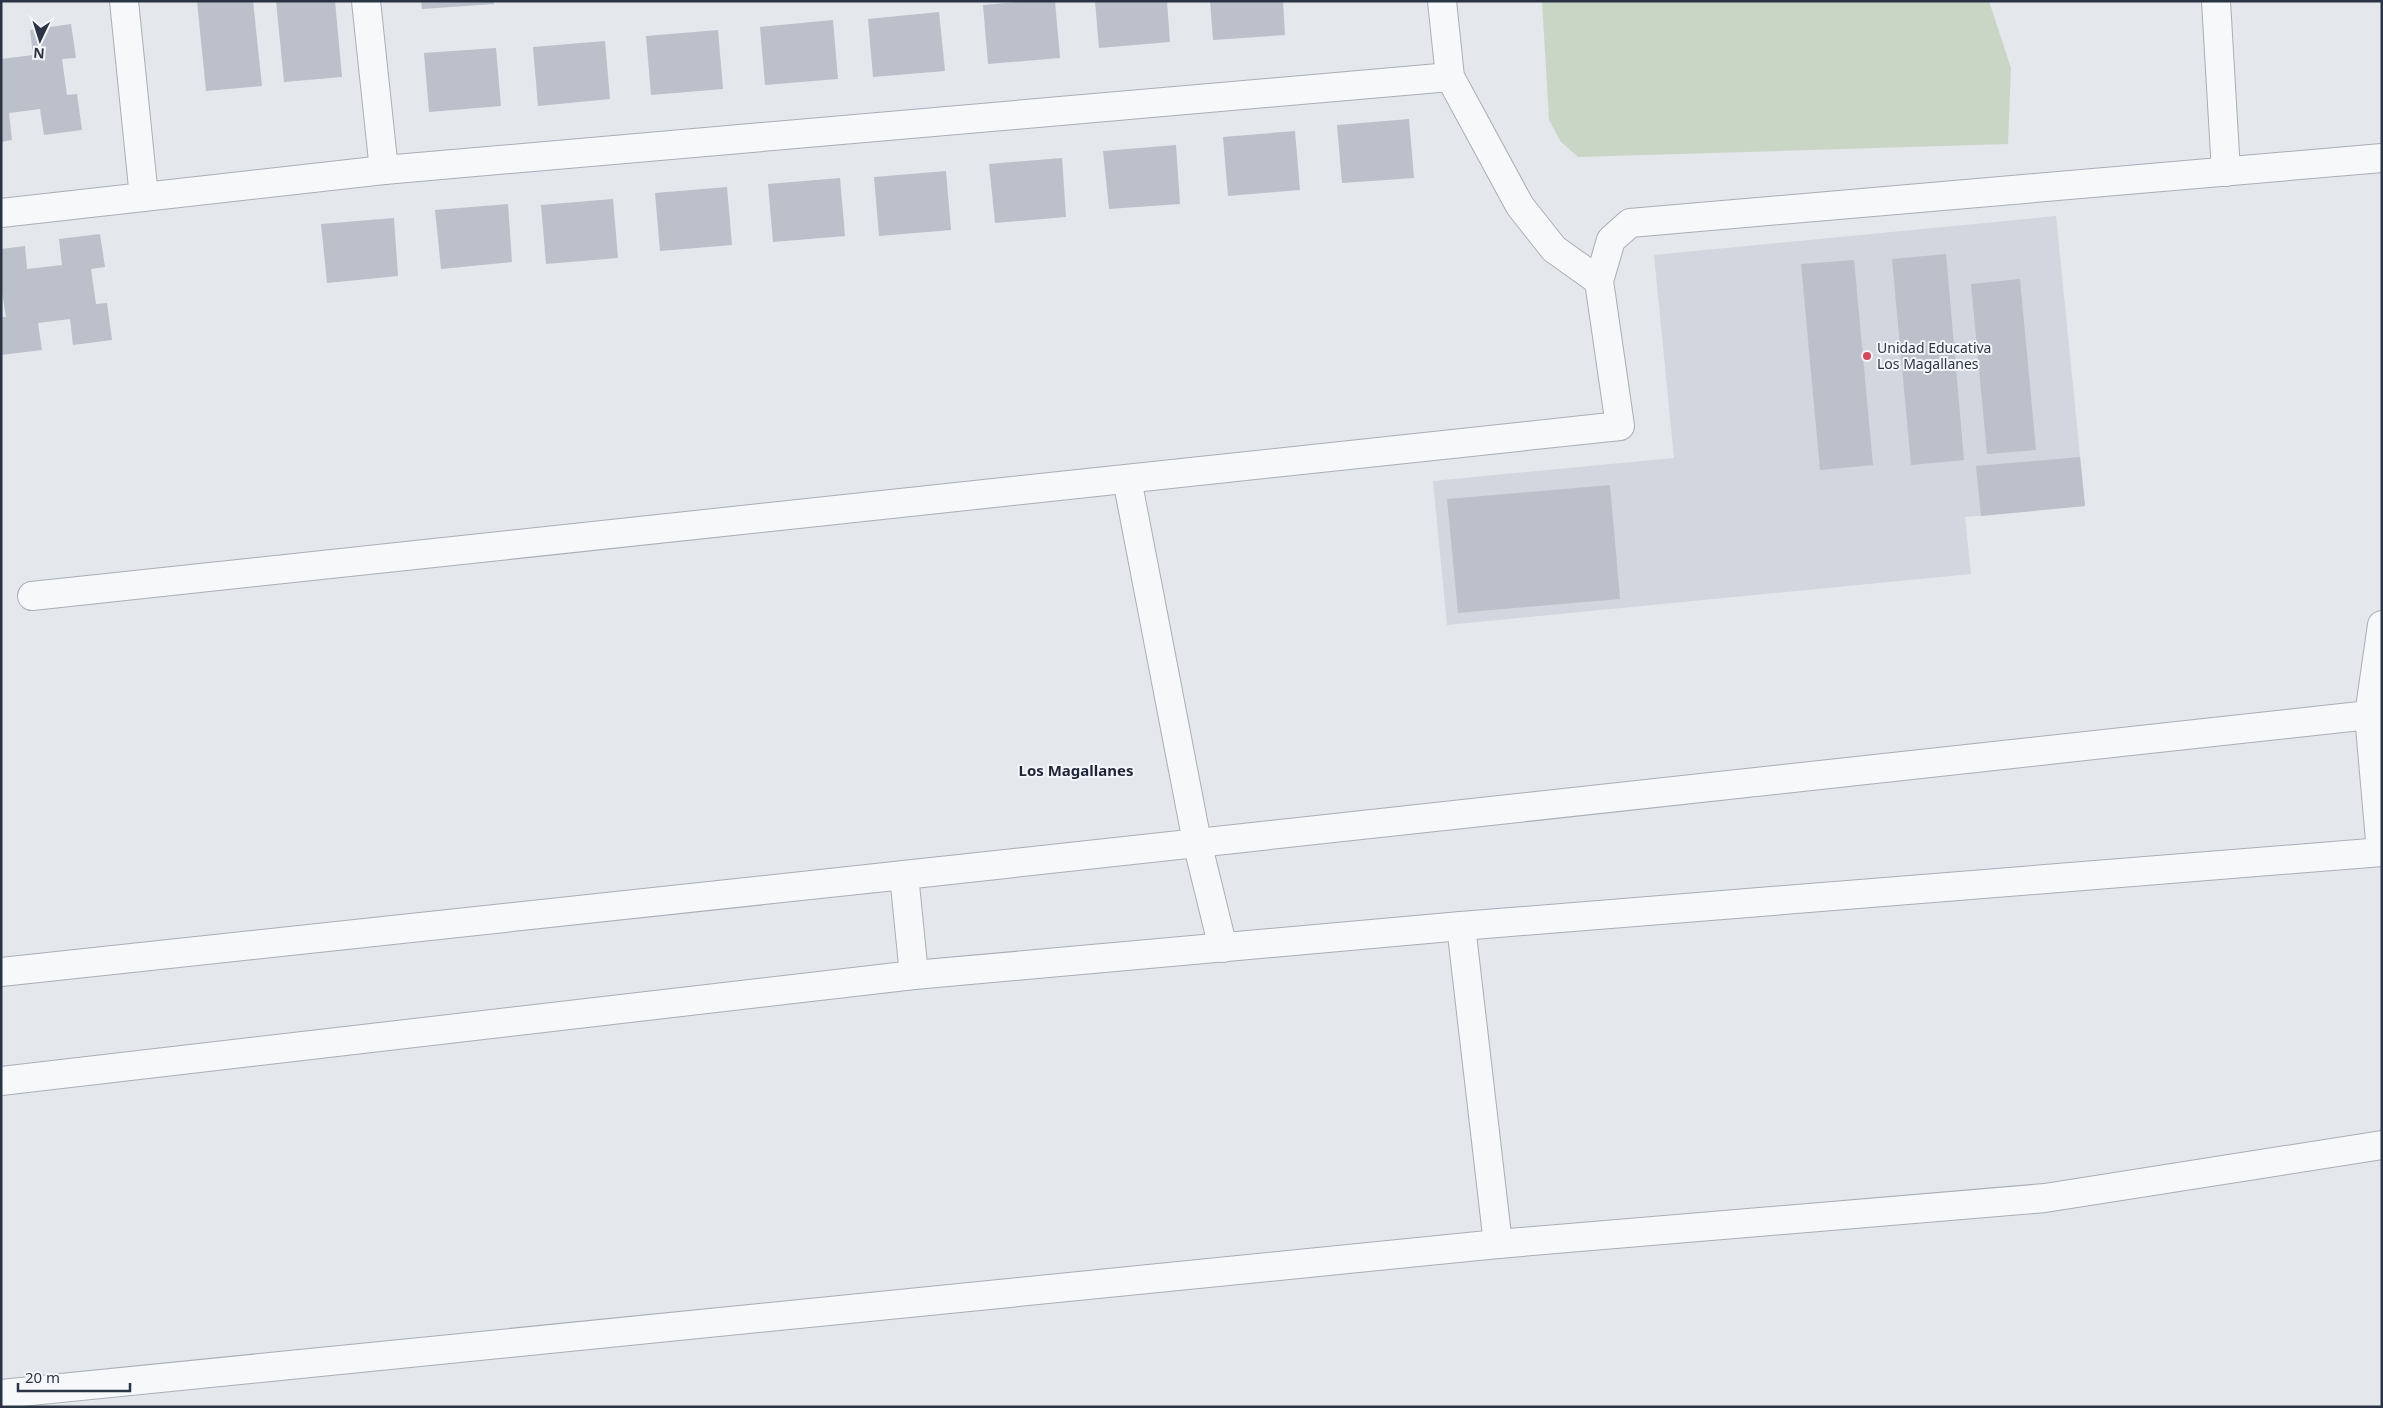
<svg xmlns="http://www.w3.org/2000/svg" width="2383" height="1408" font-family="'Noto Sans',sans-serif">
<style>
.built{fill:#d2d6de}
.green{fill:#c9d6c5}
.building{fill:#bbc0ca}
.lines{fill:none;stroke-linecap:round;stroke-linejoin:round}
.street-casing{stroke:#a9aeb7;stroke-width:30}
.street{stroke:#f7f8fa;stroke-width:28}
.poi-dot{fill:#d1495b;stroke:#f4f6f9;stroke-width:2}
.labels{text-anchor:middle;stroke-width:4;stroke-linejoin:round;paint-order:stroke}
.poi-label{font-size:14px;fill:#2b3445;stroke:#f4f6f9;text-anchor:start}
.neighbourhood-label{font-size:15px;font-weight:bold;fill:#1d2536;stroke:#f4f6f9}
</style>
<rect width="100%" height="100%" fill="#e4e7ec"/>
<path class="built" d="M2056,216L2085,506L1965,517L1971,574L1447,625L1433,481L1674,458L1654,255Z"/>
<path class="green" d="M1542,1H1989L2011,68L2008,144L1578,157L1561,142L1549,120Z"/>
<g class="building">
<path d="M197,1H253L262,86L206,91Z"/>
<path d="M276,1H335L342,77L284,82Z"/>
<path d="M421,1H494V4L422,9Z"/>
<path d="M1030,1H1055L1060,58L988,64L983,5Z"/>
<path d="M1095,1H1167L1170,42L1099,48Z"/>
<path d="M1210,1H1283L1285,35L1213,40Z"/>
<path d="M939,12L945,71L873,77L868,19Z"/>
<path d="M833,20L838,79L765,85L760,27Z"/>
<path d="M71,24L76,58L62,59L67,95L77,94L82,130L44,135L40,109L9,113L12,140L1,142V59L33,55L30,30Z"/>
<path d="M718,30L723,89L651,95L646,36Z"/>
<path d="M605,41L610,99L538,106L533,47Z"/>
<path d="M496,48L501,106L429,112L424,53Z"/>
<path d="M1409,119L1414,178L1342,183L1337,125Z"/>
<path d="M1295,131L1300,190L1228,196L1223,137Z"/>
<path d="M1176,145L1180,204L1109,209L1103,151Z"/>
<path d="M1062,158L1066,217L995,223L989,164Z"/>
<path d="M946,171L951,230L879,236L874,177Z"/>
<path d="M840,178L845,236L773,242L768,184Z"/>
<path d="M727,187L732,245L660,251L655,193Z"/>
<path d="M613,199L618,258L546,264L541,205Z"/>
<path d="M508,204L512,262L441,269L435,210Z"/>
<path d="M394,218L398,276L327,283L321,224Z"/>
<path d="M100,234L105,267L91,269L96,304L107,303L112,340L73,345L70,319L38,323L42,350L1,355V317H6L1,286V249L25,246L27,269L62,265L59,239Z"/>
<path d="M1946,254L1964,460L1911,465L1892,259Z"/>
<path d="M1854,260L1873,465L1820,470L1801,264Z"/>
<path d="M2020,279L2036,450L1987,454L1971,284Z"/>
<path d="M2080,457L2085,506L1981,516L1976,466Z"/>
<path d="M1610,485L1620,599L1458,613L1447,499Z"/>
</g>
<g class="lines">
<defs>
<g id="street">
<path d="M124,1L144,197"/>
<path d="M366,1L384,170"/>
<path d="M1442,1L1450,77L1520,206L1554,249L1599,281"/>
<path d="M2216,1L2226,172"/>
<path d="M1,213L384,170L1450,77"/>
<path d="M1127,479L1197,842L1223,948"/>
<path d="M32,596L1620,426L1599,281L1611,240L1630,223L2382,158"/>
<path d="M2369,715L2382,625"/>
<path d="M904,875L914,975"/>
<path d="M1461,926L1498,1244"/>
<path d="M1,972L904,875L2369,715L2381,852"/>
<path d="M1,1081L914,975L1461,926L2382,852"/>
<path d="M1,1394L1498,1244L2045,1198L2382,1145"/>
</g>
</defs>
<use href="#street" class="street-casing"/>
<use href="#street" class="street"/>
</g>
<circle class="poi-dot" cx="1867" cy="356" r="5"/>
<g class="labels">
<g class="poi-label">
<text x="1877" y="353">Unidad Educativa<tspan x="1877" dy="16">Los Magallanes</tspan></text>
</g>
<g class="neighbourhood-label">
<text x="1076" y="776">Los Magallanes</text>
</g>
</g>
<rect width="2383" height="1408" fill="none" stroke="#2b3445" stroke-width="5"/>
<g transform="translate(40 40) rotate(184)" stroke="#f4f6f9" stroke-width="4" paint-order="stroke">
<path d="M0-4L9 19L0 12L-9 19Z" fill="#2b3445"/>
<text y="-8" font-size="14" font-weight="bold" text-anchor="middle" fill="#2b3445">N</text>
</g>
<path d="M18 1383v8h112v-8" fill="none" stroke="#2b3445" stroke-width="2.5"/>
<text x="25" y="1383" font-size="15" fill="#2b3445" stroke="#f4f6f9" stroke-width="4" paint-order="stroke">20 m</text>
</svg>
